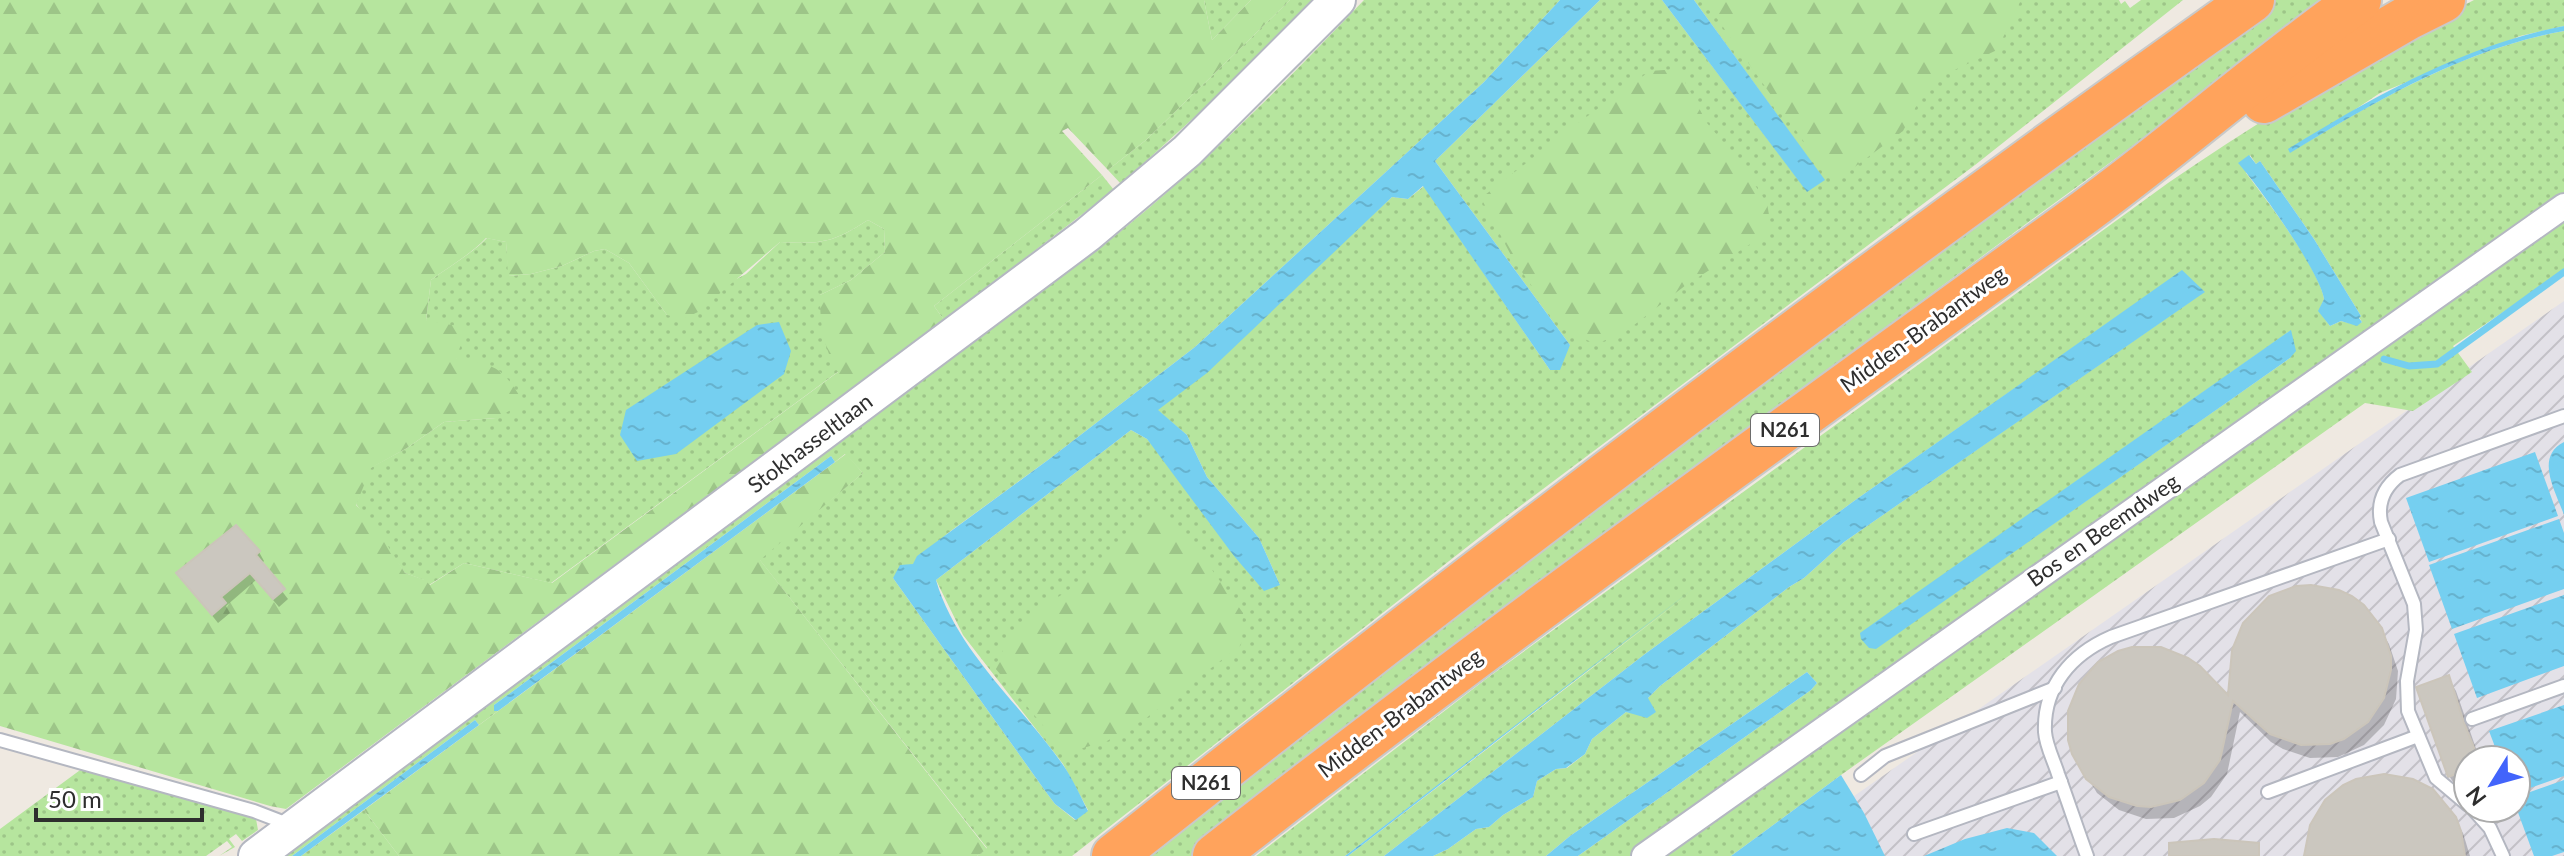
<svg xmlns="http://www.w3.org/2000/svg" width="2564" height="856" font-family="Lato,sans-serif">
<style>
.industrial{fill:url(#industrial-furrows);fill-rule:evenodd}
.grass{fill:url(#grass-dots);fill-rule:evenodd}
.forest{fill:url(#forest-firs);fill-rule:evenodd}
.water{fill:url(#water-ripples)}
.shadow{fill:#0003}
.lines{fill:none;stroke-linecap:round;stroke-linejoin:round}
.stream{stroke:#75cff0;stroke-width:7}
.building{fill:#cbc7bf;stroke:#cbc5ba;stroke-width:2}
.lane-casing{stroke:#b4b7c1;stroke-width:16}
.street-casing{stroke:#b4b7c1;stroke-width:28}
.secondary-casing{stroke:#b4b7c1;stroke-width:38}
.highway-casing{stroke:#c9c9c9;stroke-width:48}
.lane{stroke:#fff;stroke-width:12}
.street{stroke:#fff;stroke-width:24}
.secondary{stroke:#fff;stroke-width:34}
.highway{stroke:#ffa35c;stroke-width:44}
.labels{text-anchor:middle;stroke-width:6;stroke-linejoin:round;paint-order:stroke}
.shield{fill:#fff;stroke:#6d6d6d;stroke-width:2}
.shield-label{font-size:20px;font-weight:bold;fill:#2e2e2e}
.street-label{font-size:22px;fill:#2e2e2e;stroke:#fff}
</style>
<defs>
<pattern id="industrial-furrows" width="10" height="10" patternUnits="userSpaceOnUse" patternTransform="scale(2)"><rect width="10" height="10" fill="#e3e1e8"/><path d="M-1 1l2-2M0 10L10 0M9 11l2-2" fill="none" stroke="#c3c1c7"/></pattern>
<pattern id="grass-dots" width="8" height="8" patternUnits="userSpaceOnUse" patternTransform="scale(2)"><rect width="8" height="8" fill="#b6e59e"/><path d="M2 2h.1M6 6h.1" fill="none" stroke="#9dc588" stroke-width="1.8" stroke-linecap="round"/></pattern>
<pattern id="forest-firs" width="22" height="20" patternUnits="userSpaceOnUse" patternTransform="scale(2)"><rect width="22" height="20" fill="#b6e59e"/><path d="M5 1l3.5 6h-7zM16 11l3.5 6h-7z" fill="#9dc588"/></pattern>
<pattern id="water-ripples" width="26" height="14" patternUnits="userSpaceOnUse" patternTransform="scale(2)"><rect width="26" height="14" fill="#75cff0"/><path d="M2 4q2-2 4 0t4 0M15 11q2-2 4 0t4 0" fill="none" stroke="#66b2ce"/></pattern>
</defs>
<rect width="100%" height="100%" fill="#efe9e1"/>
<path class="industrial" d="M2564,301V856H1768ZM2468,760H2516V808H2468Z"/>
<g class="grass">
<path d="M1204,0H1251L1212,40Z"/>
<path d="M1290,0H1312L1210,103L1121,184L1108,170L1146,140Z"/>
<path d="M1364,0H1560L1484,82L1195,347L1048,460L948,533L913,565L893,578L1046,792L1055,804L1075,820L1088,810L1063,764L963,635L936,580L1131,430L1147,439L1280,585L1259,538L1207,477L1187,435L1157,410L1392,197L1408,199L1424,186L1550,370L1570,345L1435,161L1600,0H1662L1807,191L1824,180L1694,0H2119L2121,4L2125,1L2130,8L2141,0H2183L1975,165L1499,522L1072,856H977L987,848L759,559L863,473L845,454L835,462L831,456L494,705L495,711H498L479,725L475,720L292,856H285L1106,243C1199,170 1282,86 1364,0Z"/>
<path d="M2275,0H2335C1948,277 1567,563 1192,856H1136L2185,64Z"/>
<path d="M2474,0H2564V26L2520,36L2380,93L2291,152C2376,101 2464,49 2564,31V202L1630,856H1578L1811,690L1817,683L1807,672L1570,836L1546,856H1433L1448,849L1476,829L1489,827L1503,815L1533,797L1537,781L1556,769L1567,768L1585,754L1592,739L1626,712L1639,714L1648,698L1660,686L1789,587L1804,578L1844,542L2204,292L2182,271L1854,501L1645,654L1384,856H1348L1695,589L1345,856H1256L1486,679L2168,183C2266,116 2368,54 2474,0ZM2250,155L2256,164L2260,161L2314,239L2361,316L2359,317L2362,322L2357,325L2353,321V324L2341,321L2330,326L2319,311L2324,299C2320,270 2266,199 2246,173ZM2290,331V358L1876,648L1861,633Z"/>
<path d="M1102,175L1114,190L944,320L934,306Z"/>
<path d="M2564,217V271L2453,346L2472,372L2413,411L2365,403L1841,775L1731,856H1656Z"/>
<path d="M868,220L884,229L885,252L851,280L820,295L839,371L551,583L464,563L429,585L424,580L405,573L356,504L370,468L407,448L444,422L496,418L456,358L426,320L431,280C450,266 470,255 487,238L506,242L509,276L531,274L562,266L594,251L605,249L629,263L667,315L746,274L780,242C823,244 832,243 868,220Z"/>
<path d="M87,765L256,819L258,830L242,841L236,834L229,839L235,847L219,856L232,847L227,841L206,856H0V829Z"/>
<path d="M364,810L399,856H301Z"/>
</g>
<g class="forest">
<path d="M0,0H1204L1212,40L1251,0H1290L1146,140L1108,170L1068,128L1062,131L1102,175L934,306L944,320L286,809L270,806L0,726ZM868,220L884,229L885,252L851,280L820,295C820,323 823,347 838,372L552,583L464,563L430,585L425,580L405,573L372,521L356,505L371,468L407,448L444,422L496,418L524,403C502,367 497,365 456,358L467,328L426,320L431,280C450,266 470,255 486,238L506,242L508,276L531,274L562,266L594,251L605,249L629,263L667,315L683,319L698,312L780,242C822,244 832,243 868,220Z"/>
<path d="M1704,0H2021L1997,50L1929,82L1903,131L1833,183Z"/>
<path d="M1678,69L1707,123L1738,160L1767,203L1770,221L1763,236L1686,285L1625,332L1596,344L1566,331L1545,305L1513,259L1481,198L1578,123L1650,71Z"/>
<path d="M846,454L863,473L760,560L987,849L977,856H399L364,810Z"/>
<path d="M1155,509L1192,542L1243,613L1241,645L1145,719L1107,741L1066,753L995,668C1018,610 1042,613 1084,578C1109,557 1133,533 1155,509Z"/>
</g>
<g class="water">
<path d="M1560,0H1600L1435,161L1570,345L1560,370H1550L1423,186L1408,199L1392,197L1207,373L1158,410L1187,435L1207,477L1259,538L1280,585L1264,591L1234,556L1147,439L1131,430L936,580C956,650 1020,704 1061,762C1072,777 1080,795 1088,811L1076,820L1055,804L1046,792L893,578L900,565L913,564L917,556L1048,460L1195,347L1484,82Z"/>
<path d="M1662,0H1694L1825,180L1807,192Z"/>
<path d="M2564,26V31C2464,49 2376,101 2290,153L2288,149C2375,96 2463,46 2564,26Z"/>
<path d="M2249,155L2256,164L2260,161L2314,239L2361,316L2359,318L2362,322L2357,326L2341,321L2330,326L2318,311L2324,299C2320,272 2258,185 2238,163Z"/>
<path d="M2182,270L2205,292L1844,542L1804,578L1789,587L1660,686L1648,698L1656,712L1647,718L1626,712L1592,739L1585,754L1566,768L1556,769L1537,781L1533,797L1503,815L1489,827L1476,829L1448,849L1433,856H1384L1645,654L1854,501Z"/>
<path d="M779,322L791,351L784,374L676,454L637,461L620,435L626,410L757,325Z"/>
<path d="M2291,330L2296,351L2290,358L1876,649L1869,648L1861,639L1860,633L1912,596Z"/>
<path d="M2564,442V515C2556,492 2534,457 2564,442Z"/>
<path d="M2535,452L2558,516L2429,562L2406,498Z"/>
<path d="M831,456L835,462L498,711H494V705Z"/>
<path d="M2559,519L2564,533V589L2452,629L2429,565Z"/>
<path d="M1694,588L1348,856H1345Z"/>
<path d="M2564,595V666L2477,698L2454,634Z"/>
<path d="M1807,672L1817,683L1811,690L1578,856H1546L1570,836Z"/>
<path d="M2564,705V776L2516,793V760H2500L2489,731Z"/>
<path d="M475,720L479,725L301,856H292Z"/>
<path d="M1841,775L1864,813L1885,856H1731Z"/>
<path d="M2564,780V852L2552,856H2534L2516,807V797Z"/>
<path d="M2007,828L2034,833L2057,856H1924L1965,839Z"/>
</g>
<g class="shadow">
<path d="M235,527L259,552L264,561L261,564L288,599L279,607L256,580L226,606L230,613L218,623L179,574Z"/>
<path d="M2380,629L2389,644L2398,671L2396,699L2384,725L2364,745L2338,757L2310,758L2283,749L2271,742L2240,712L2227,774L2211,797L2200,806L2174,818L2146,819L2119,810L2097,793L2073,753L2229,700Z"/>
<path d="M2448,678L2456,691L2480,760H2468V786L2458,790L2448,774Z"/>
<path d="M2454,818L2463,833L2470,856H2308Z"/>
</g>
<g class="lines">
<path class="stream" d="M2384,359L2409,366L2437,364L2564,272"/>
</g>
<g class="building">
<path d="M236,525L260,551L256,555L285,589L273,599L250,573L221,597L226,603L212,615L176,573Z"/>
<path d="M2311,585L2339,590L2352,596L2364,605L2382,628L2391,656V670L2384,698L2368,722L2344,739L2330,744L2301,745L2270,734L2233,701L2220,760L2204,783L2180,800L2151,807L2137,806L2109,797L2086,779L2072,754L2068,740V711L2079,684L2098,662L2118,651L2132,647H2161L2188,658L2200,666L2228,695L2232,650L2243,623L2269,596L2296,586Z"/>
<path d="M2449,675L2464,723L2479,760H2468V770L2448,777L2416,687Z"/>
<path d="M2384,774L2413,779L2433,789L2456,817L2461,831L2465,856H2304L2310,825L2325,800L2343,785L2356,779Z"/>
<path d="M2214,839L2259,843V856H2169V843Z"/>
</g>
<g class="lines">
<defs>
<g id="lane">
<path d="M2472,719L2564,686"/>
<path d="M0,740L254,811L280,821L287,829"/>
<path d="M1861,775L1885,756L2055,688"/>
<path d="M2268,792L2418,736"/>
<path d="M2468,805L2436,778L2408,711L2407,681L2416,630L2414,604L2381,522C2377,502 2384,487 2400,475L2564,416"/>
<path d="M2472,808L2490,828L2503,856"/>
<path d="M1914,834L2061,782"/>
<path d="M2087,856C2077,829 2068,801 2058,774C2054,761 2046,746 2045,732C2043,686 2072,654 2111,637L2389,539"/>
</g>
<path id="street" d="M1644,856L2564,206"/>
<path id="secondary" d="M256,856L1087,235L1187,151L1338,0"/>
<g id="highway">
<path d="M2264,101L2409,17L2443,0"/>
<path d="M1114,856C1486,561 1865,274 2252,0"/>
<path d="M1215,856C1499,633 1794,423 2086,211C2179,143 2265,66 2359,0"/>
</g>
</defs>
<use href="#lane" class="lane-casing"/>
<use href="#street" class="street-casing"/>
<use href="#secondary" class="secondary-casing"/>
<use href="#highway" class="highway-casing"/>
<use href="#lane" class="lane"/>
<use href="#street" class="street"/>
<use href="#secondary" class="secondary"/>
<use href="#highway" class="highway"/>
</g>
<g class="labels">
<g class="shield">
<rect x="1751" y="414" width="68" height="32" rx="6"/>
<rect x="1172" y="767" width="68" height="32" rx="6"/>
</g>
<g class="shield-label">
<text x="1785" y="437">N261</text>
<text x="1206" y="790">N261</text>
</g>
<g class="street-label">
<text transform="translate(1923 329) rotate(-36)" y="8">Midden-Brabantweg</text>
<text transform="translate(810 443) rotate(-37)" y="8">Stokhasseltlaan</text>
<text transform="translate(2103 530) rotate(-35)" y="8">Bos en Beemdweg</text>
<text transform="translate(1400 713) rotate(-37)" y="8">Midden-Brabantweg</text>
</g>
</g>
<g transform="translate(2492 784) rotate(233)"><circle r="38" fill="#ffffff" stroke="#ababab" stroke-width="2"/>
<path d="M0-6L14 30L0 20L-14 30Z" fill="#4264fb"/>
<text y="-12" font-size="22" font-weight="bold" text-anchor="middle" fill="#2e2e2e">N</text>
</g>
<path d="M36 808v12h166v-12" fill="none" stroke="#2e2e2e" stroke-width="4"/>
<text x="48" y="808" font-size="24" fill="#2e2e2e" stroke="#ffffff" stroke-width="6" paint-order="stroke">50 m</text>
</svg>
